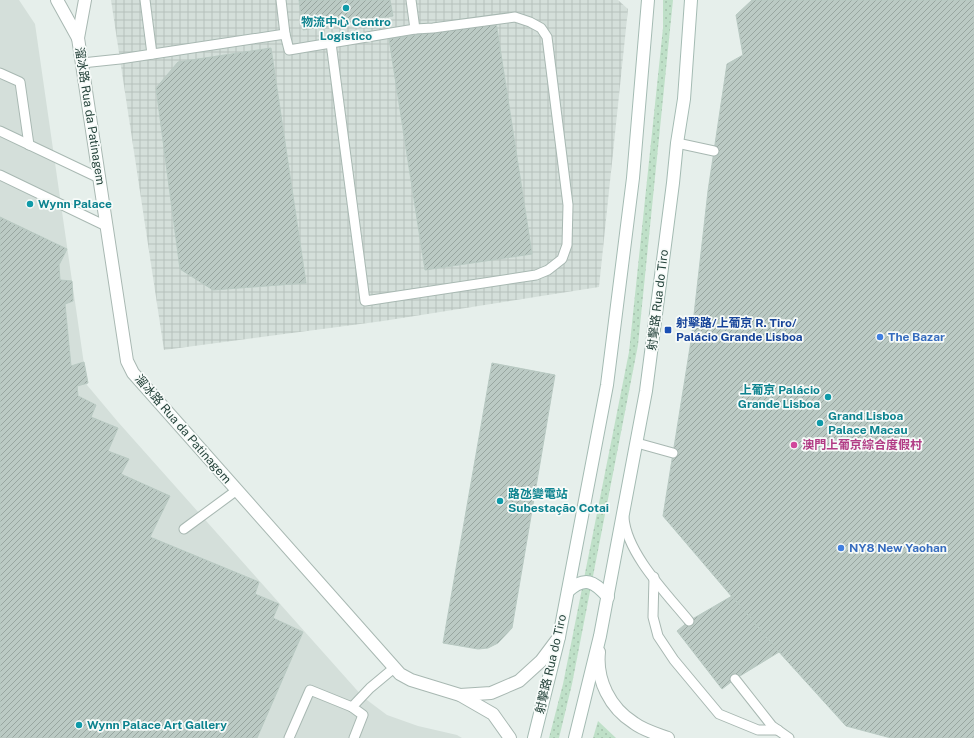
<svg xmlns="http://www.w3.org/2000/svg" width="974" height="738" font-family="'Public Sans','Noto Sans SC',sans-serif">
<style>
.built{fill:#d4dfda}
.industrial{fill:url(#industrial-grid)}
.grass{fill:url(#grass-dots)}
.building{fill:url(#building-hatch);stroke:#b8c9c2}
.lines{fill:none;stroke-linecap:round;stroke-linejoin:round}
.lane-casing{stroke:#a8b8b2;stroke-width:11}
.street-casing{stroke:#a8b8b2;stroke-width:14}
.secondary-casing{stroke:#a4bbb3;stroke-width:14}
.lane{stroke:#fff;stroke-width:9}
.street{stroke:#fff;stroke-width:12}
.secondary{stroke:#fff;stroke-width:12}
.culture-dot{fill:#0f9aa8;stroke:#f7fbf9;stroke-width:1.5}
.transit-dot{fill:#1a4fb4;stroke:#f7fbf9;stroke-width:1.5}
.shop-dot{fill:#3f7fe0;stroke:#f7fbf9;stroke-width:1.5}
.hotel-dot{fill:#d1479c;stroke:#f7fbf9;stroke-width:1.5}
.labels{text-anchor:middle;stroke-width:3.5;stroke-linejoin:round;paint-order:stroke}
.culture-label{font-size:12px;font-weight:bold;fill:#0d838f;stroke:#f7fbf9;text-anchor:start}
.street-label{font-size:12px;fill:#24423a;stroke:#f7fbf9}
.transit-label{font-size:12px;font-weight:bold;fill:#164399;stroke:#f7fbf9;text-anchor:start}
.shop-label{font-size:12px;font-weight:bold;fill:#366cbe;stroke:#f7fbf9;text-anchor:start}
.hotel-label{font-size:12px;font-weight:bold;fill:#b23c85;stroke:#f7fbf9;text-anchor:start}
</style>
<defs>
<pattern id="industrial-grid" width="8" height="8" patternUnits="userSpaceOnUse"><rect width="8" height="8" fill="#d4dfda"/><path d="M0 4h8M4 0v8" fill="none" stroke="#b6c1bc"/></pattern>
<pattern id="grass-dots" width="8" height="8" patternUnits="userSpaceOnUse"><rect width="8" height="8" fill="#bfe0c8"/><path d="M2 2h.1M6 6h.1" fill="none" stroke="#a4c1ad" stroke-width="1.8" stroke-linecap="round"/></pattern>
<pattern id="building-hatch" width="6" height="6" patternUnits="userSpaceOnUse"><rect width="6" height="6" fill="#bbcac4"/><path d="M-1 1l2-2M0 6l6-6M5 7l2-2" fill="none" stroke="#98a6a0"/></pattern>
</defs>
<rect width="100%" height="100%" fill="#e6efeb"/>
<path class="built" d="M0,0H19L35,24L87,385L118,422L363,697L387,715L418,726L457,735L462,738H0Z"/>
<path class="industrial" d="M111,0H618L628,9L599,287L383,321L164,350Z"/>
<g class="grass">
<path d="M663,0H673L638,345L572,684L559,738H549L563,684L629,352L663,28Z"/>
<path d="M598,721L616,738H593Z"/>
</g>
<g class="building">
<path d="M299,0H390L393,16L303,30Z"/>
<path d="M752,0H974V738H891L846,726L779,652L663,516L691,341L708,191L727,64L743,55L736,15Z"/>
<path d="M496,22L532,254L425,270L389,39Z"/>
<path d="M271,48L306,283L213,290L180,269L156,88L178,62Z"/>
<path d="M0,217L67,249L59,265L60,280L72,281L73,301L65,304L71,366L84,362L88,383L77,386L78,396L96,405L91,417L118,428L108,451L129,459L121,474L170,496L150,537L259,582L255,594L279,604L273,618L303,632L257,738H0Z"/>
<path d="M492,363L555,375L512,628L498,643L488,648L478,649L443,643Z"/>
<path d="M732,596L779,652L735,679L722,689L677,631L689,621Z"/>
</g>
<g class="lines">
<defs>
<g id="lane">
<path d="M145,0L152,54"/>
<path d="M281,0L285,34L289,50L415,29L411,0"/>
<path d="M331,43L365,301L536,275L548,270L562,259L567,245L568,205L547,37L541,28L530,22L515,17L433,28L415,29"/>
<path d="M82,63L120,59L285,34"/>
<path d="M0,73L20,82L29,145"/>
<path d="M0,131L99,178"/>
<path d="M677,143L714,151"/>
<path d="M0,175L106,226"/>
<path d="M637,443L673,453"/>
<path d="M624,518C627,554 667,594 689,621"/>
<path d="M184,529L237,490"/>
<path d="M654,577L653,617L658,636L674,660L719,714L758,730H778"/>
<path d="M735,679L772,726L789,738"/>
<path d="M289,738L310,690L352,707"/>
<path d="M354,738L363,715L352,707L370,688L394,668"/>
</g>
<g id="street">
<path d="M57,0L78,38"/>
<path d="M85,0L78,38L127,361L133,373L400,674L411,680L460,695L493,714L510,738"/>
<path d="M599,652C596,680 610,708 634,723C643,730 657,734 668,738"/>
<path d="M460,695L491,693L519,681L541,661L559,637"/>
</g>
<g id="secondary">
<path d="M568,591C585,576 594,581 608,597"/>
<path d="M534,738L559,637L607,385L633,178L648,0"/>
<path d="M575,738L600,636L646,391L673,183L677,143L684,99L691,0"/>
</g>
</defs>
<use href="#lane" class="lane-casing"/>
<use href="#street" class="street-casing"/>
<use href="#secondary" class="secondary-casing"/>
<use href="#lane" class="lane"/>
<use href="#street" class="street"/>
<use href="#secondary" class="secondary"/>
</g>
<g class="culture-dot">
<circle cx="346" cy="8" r="4"/>
<circle cx="30" cy="204" r="4"/>
<circle cx="828" cy="397" r="4"/>
<circle cx="820" cy="423" r="4"/>
<circle cx="500" cy="501" r="4"/>
<circle cx="79" cy="725" r="4"/>
</g>
<rect class="transit-dot" x="664" y="326" width="8" height="8" rx="2"/>
<g class="shop-dot">
<circle cx="880" cy="337" r="4"/>
<circle cx="841" cy="548" r="4"/>
</g>
<circle class="hotel-dot" cx="794" cy="445" r="4"/>
<g class="labels">
<g class="culture-label">
<text x="346" y="26" text-anchor="middle">物流中心 Centro<tspan x="346" dy="14">Logistico</tspan></text>
<text x="38" y="208">Wynn Palace</text>
<text x="820" y="394" text-anchor="end">上葡京 Palácio<tspan x="820" dy="14">Grande Lisboa</tspan></text>
<text x="828" y="420">Grand Lisboa<tspan x="828" dy="14">Palace Macau</tspan></text>
<text x="508" y="498">路氹變電站<tspan x="508" dy="14">Subestação Cotai</tspan></text>
<text x="87" y="729">Wynn Palace Art Gallery</text>
</g>
<g class="street-label">
<text transform="translate(90 116) rotate(81)" y="4">溜冰路 Rua da Patinagem</text>
<text transform="translate(658 300) rotate(-83)" y="4">射擊路 Rua do Tiro</text>
<text transform="translate(183 429) rotate(49)" y="4">溜冰路 Rua da Patinagem</text>
<text transform="translate(551 664) rotate(-77)" y="4">射擊路 Rua do Tiro</text>
</g>
<g class="transit-label">
<text x="676" y="327">射擊路/上葡京 R. Tiro/<tspan x="676" dy="14">Palácio Grande Lisboa</tspan></text>
</g>
<g class="shop-label">
<text x="888" y="341">The Bazar</text>
<text x="849" y="552">NY8 New Yaohan</text>
</g>
<g class="hotel-label">
<text x="802" y="449">澳門上葡京綜合度假村</text>
</g>
</g>
</svg>
